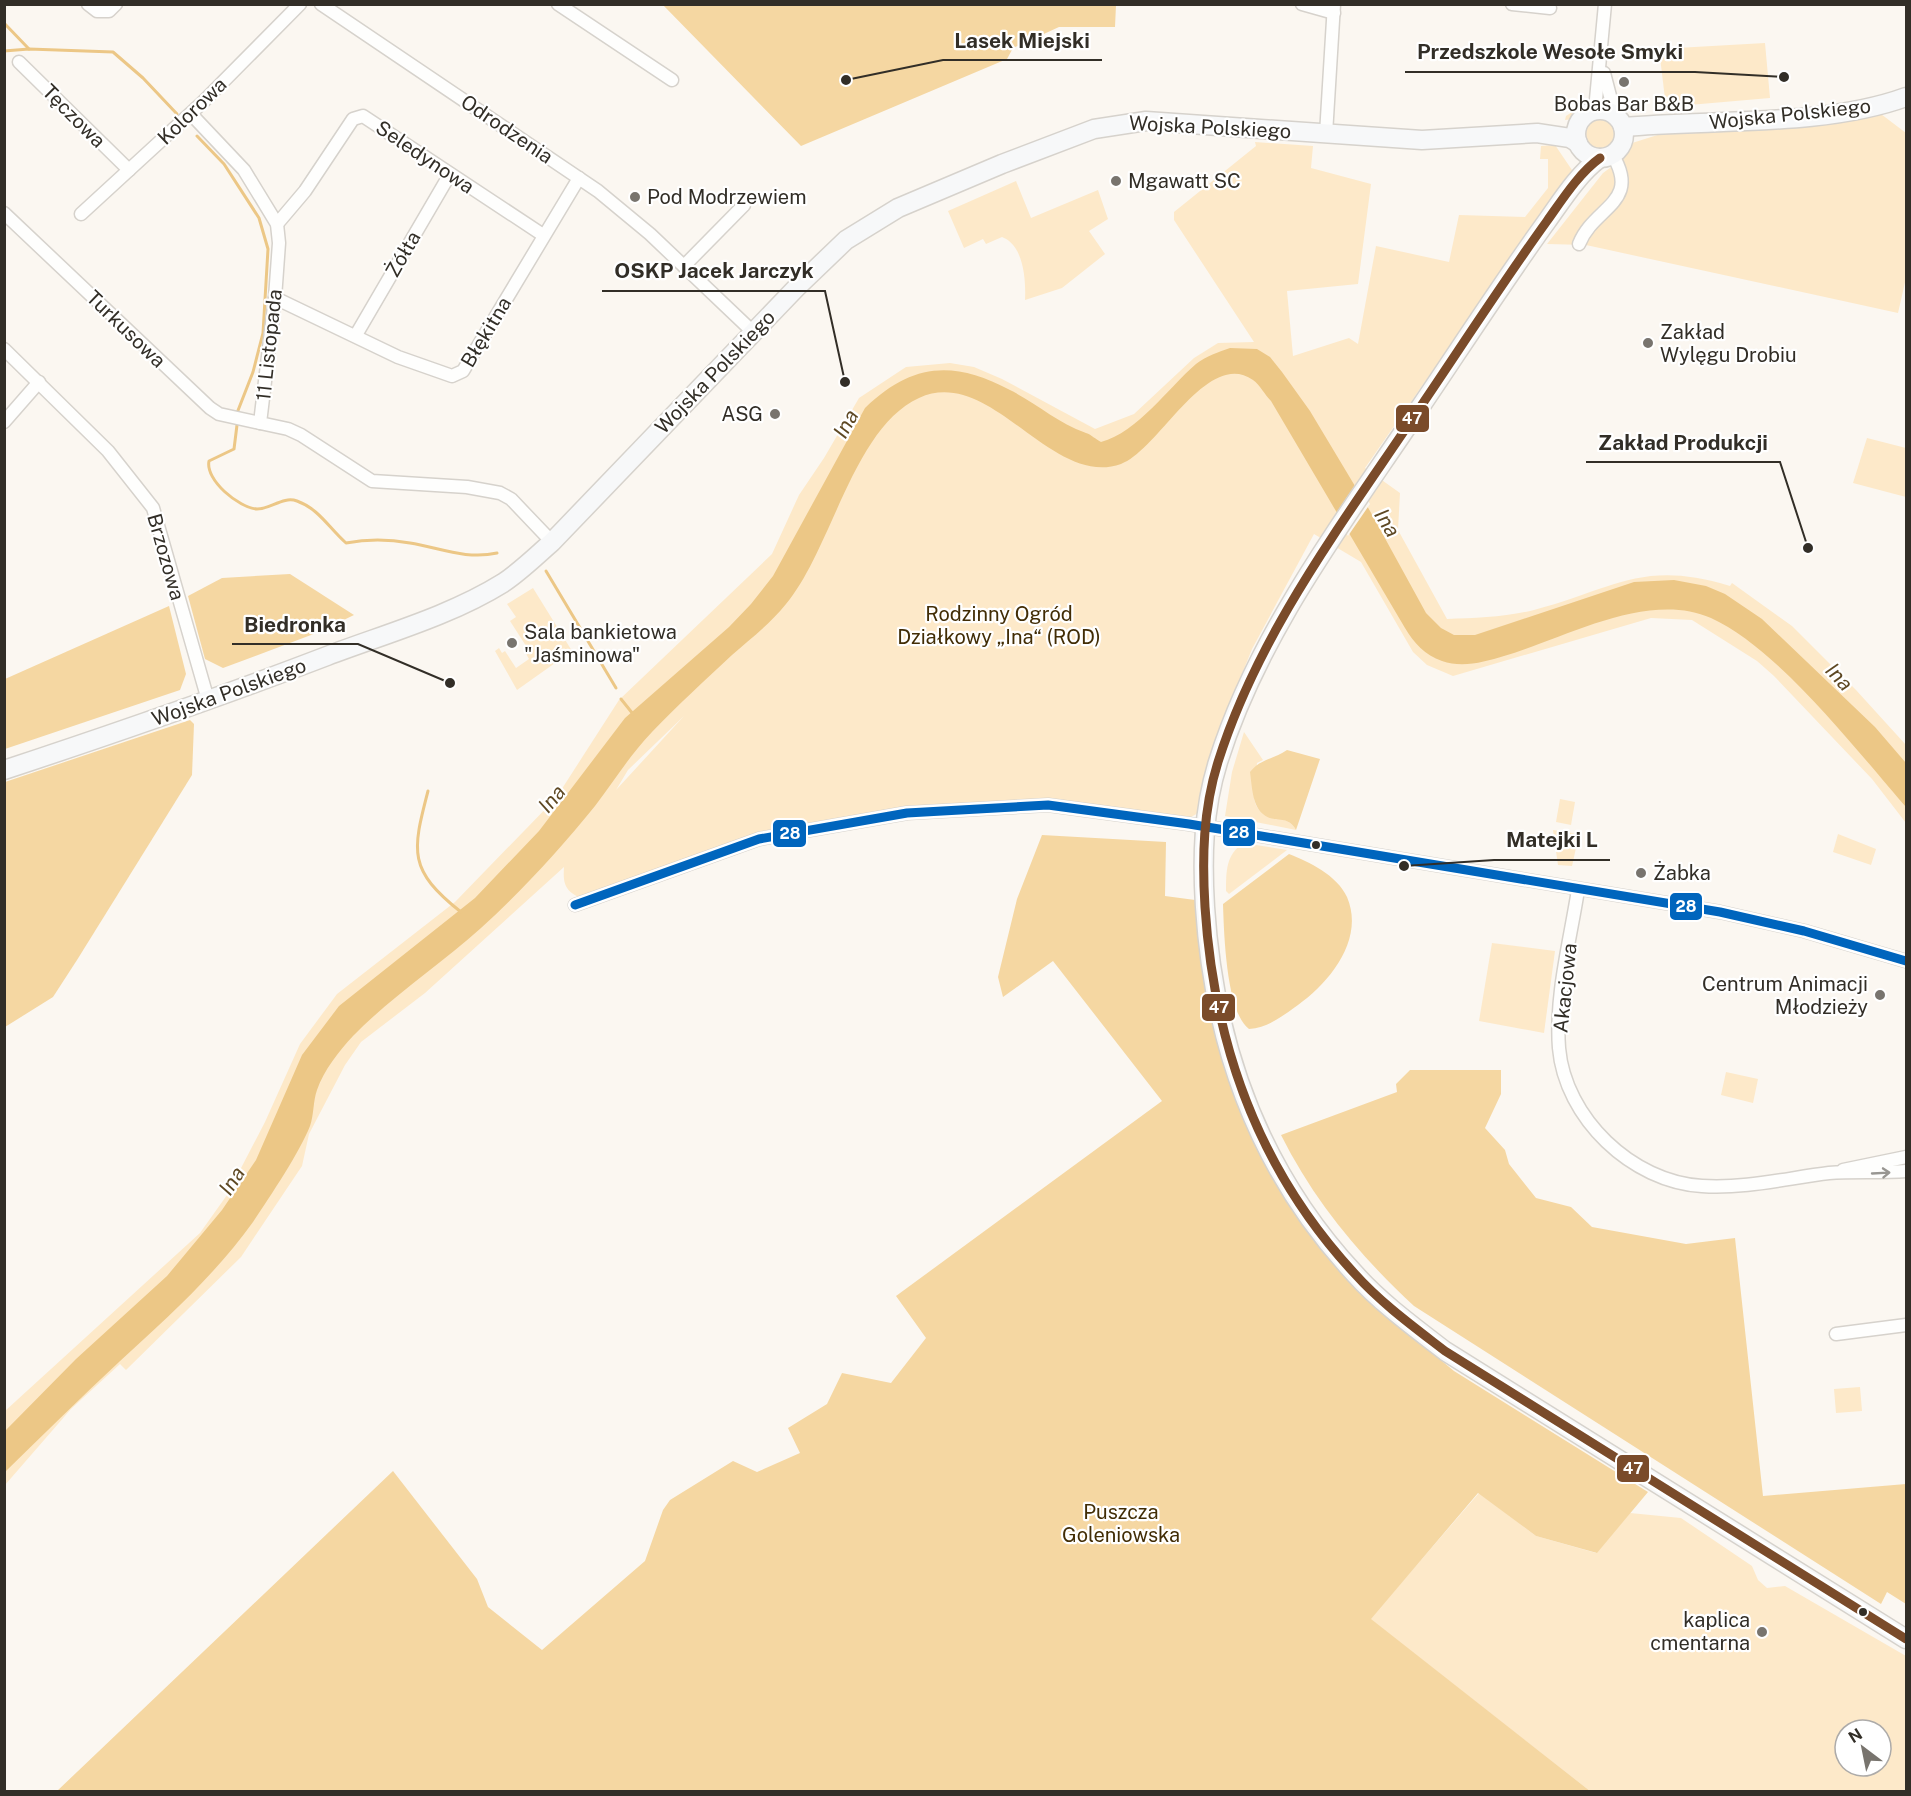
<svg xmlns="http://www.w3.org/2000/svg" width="1911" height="1796" font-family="'Public Sans',sans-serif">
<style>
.green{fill:#fde9c9;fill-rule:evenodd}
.forest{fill:#f5d7a2}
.water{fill:#ecc786}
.pier{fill:#fbf7f1}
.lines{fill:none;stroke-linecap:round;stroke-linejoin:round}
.stream{stroke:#ecc786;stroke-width:3}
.street-casing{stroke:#d6d2cc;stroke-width:15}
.secondary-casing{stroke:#d6d2cc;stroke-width:21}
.street{stroke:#fefefd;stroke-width:12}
.secondary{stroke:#f7f8f9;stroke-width:18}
.bus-1-casing{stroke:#fff;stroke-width:14}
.bus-2-casing{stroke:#fff;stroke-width:14}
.bus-1{stroke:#0065bd;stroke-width:9}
.bus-2{stroke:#7a4b2a;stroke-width:9}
.oneway{stroke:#989692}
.poi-dot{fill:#78746e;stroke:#fff;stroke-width:2}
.bus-dot{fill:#322e27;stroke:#fff;stroke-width:2}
.labels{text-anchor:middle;stroke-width:4.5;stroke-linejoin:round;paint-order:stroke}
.poi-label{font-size:20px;fill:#322e27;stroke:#fff;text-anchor:start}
.street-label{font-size:20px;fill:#322e27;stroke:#fff}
.park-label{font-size:20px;fill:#422d05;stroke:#fff}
.water-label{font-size:21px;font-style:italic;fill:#5e4823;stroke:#fff}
.leader{fill:none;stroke:#322e27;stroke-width:2}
.callout-dot{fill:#322e27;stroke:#fff;stroke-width:2}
.callout-label{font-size:21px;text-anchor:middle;font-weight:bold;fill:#322e27;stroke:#fff;stroke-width:4.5;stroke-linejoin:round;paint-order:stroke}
.line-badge{stroke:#fff;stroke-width:2}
.badge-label{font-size:16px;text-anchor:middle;font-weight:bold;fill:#fff}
</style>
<rect width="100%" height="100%" fill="#fbf7f1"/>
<g class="green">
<path d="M1765,43L1770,98L1666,107L1659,49Z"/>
<path d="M1594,98C1590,109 1576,120 1565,120L1566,116Z"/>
<path d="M1877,111L1906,133V278L1898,313L1586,245L1547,244L1603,173L1621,160L1620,152L1629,144L1667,132Z"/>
<circle cx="1600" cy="133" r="16"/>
<path d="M1255,142L1313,146L1311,168L1371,184L1358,284L1287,291L1293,356L1349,338L1358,344L1376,246L1449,262L1459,215L1525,217L1548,188V159H1540L1541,146L1555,145L1572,170L1365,468L1400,493L1398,530L1447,619C1476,618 1506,617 1534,610C1614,589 1642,559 1730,586L1732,583L1792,626L1856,690L1906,745V823L1872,779L1774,676L1757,661L1692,620L1651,618L1453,676L1427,665L1413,652L1361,562L1314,534L1252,649L1230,704L1200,812L1191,817L1051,799L930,806L750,835L581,898C564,891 563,882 564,867L425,993L361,1042L345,1065L309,1134L302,1166L241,1257L126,1370L120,1364L71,1409L5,1485V1411L200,1233L227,1195L265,1122L300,1044L337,994L455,902L556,798L619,700L772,554L799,495L824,458L859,398L906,367L950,363L974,367L1002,379L1095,429L1134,414L1194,358L1218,343L1254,342L1174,220V212L1256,146ZM684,716L616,790L628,770Z"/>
<path d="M1016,181L1031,218L1098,190L1108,219L1089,231L1105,254L1062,288L1025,300C1026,281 1024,245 1002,237L986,244L983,239L964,248L948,211Z"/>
<path d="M1867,438L1906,448V497L1853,483Z"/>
<path d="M533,588L572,651L517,690L495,651L499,648L502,653L505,651L516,668L529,659L525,652L528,649L510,621L516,617L507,604Z"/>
<path d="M1244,732L1263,760L1257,763C1257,774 1253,786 1254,797C1257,825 1287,811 1296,830L1225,816L1232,772Z"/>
<path d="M1560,799L1575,802L1571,825L1556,822Z"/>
<path d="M1553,830L1579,834L1572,866L1558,865Z"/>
<path d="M1838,834L1876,849L1871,865L1833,852Z"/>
<path d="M1243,843L1287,850L1229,894L1226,891C1226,871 1226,855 1243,843Z"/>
<path d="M1492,943L1555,951L1544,1033L1479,1021Z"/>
<path d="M1726,1072L1758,1079L1753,1103L1721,1095Z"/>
<path d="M1860,1387L1862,1411L1836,1413L1834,1389Z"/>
<path d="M1479,1493L1536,1536L1596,1553L1630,1513L1681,1518L1752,1566L1758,1580L1767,1588L1785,1586L1906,1656V1791H1590L1370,1619ZM1845,1730H1881V1766H1845Z"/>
</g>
<g class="forest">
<path d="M663,5H1116L1115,27H1059L1013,48L1007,59L801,146Z"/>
<path d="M290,574L354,615L319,632L223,668L205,659L188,596L222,578Z"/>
<path d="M169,606L186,674L180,690L5,749V679Z"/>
<path d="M190,720L194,724L192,775L77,960L53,997L5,1027V782Z"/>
<path d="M1287,750L1320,759L1296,830C1288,814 1274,824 1263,814C1252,805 1252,785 1250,772C1261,758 1273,760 1287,750Z"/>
<path d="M1042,835L1166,842L1165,896L1195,900L1200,955L1215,1035L1239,1108L1272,1175L1372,1303L1454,1371L1648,1492L1597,1553L1536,1536L1478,1493L1371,1619L1590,1791L56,1792L393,1471L477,1579L488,1607L542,1650L645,1561L663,1510L670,1500L733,1461L757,1472L800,1453L788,1428L827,1404L842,1373L891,1383L926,1338L896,1296L1162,1101L1053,961L1003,997L998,977L1017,899Z"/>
<path d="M1289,854C1309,862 1337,875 1347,897C1365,939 1330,982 1298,1005C1281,1017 1269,1027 1249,1029C1226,1012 1224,933 1223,904Z"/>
<path d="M1410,1070H1501V1094L1485,1128L1505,1150L1509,1164L1536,1198L1571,1207L1592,1227L1686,1244L1735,1238L1763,1496L1906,1484V1604L1887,1592L1881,1604L1414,1306C1360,1256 1314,1201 1281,1135L1397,1092L1396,1084Z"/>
</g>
<path class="water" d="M1230,348L1257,349L1270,357L1282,372L1310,411L1370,511L1426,613L1441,628L1454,635H1475L1634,582L1674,580L1706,586L1725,594L1762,619L1875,727L1906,763V807C1856,750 1779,649 1711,618C1648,590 1565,638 1504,656C1485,662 1462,668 1442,661C1425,655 1414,643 1405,628L1271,401C1265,395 1260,385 1253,380C1207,348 1159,450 1121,464C1051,489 991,365 919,398C853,428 832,549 786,604C770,624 750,639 732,655C705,680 677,706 652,732C630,755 614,781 595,806C560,849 522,891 481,928C440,965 392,996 353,1036C339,1051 324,1070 317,1090C313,1101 314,1115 310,1126C300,1152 269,1198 253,1222C215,1275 167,1318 119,1362C80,1398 43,1435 5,1472V1431L76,1359L167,1276L222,1210L256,1160L302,1055L339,1006L475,898L539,831L625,718L729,627L751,604L773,576L865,408C912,363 953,360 1010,390C1038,404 1056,422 1086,433C1092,435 1095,439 1101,442C1138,432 1168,388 1196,364C1206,356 1219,352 1230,348Z"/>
<path class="pier" d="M1357,482L1370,504L1348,536L1335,515Z"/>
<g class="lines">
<g class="stream">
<path d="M4,23L29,49"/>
<path d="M4,51L29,49L113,52L143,78L177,114"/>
<path d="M197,136L224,164L259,218L268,249L263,333L253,372L237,413"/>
<path d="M237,425L234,449L209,461C205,480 239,508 257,509C271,509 283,496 297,501C319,509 329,528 346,543C367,539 388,539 410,543C440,548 467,560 497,553"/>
<path d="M546,571L616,688"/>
<path d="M621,699L633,714"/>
<path d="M428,791C412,852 408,870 461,912"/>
</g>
<defs>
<g id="street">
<path d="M88,4L97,11H109L116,4"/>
<path d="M321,4L598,191L650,234L753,332"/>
<path d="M558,4L672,80"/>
<path d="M1302,4L1334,13"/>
<path d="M1512,4L1550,8"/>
<path d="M19,62L129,170"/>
<path d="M1604,73L1615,115"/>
<path d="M1595,110L1605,4"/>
<path d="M191,114L244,170L277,224L279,243L275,298L260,423L288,429L301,435L372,481L467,487L500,493L511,499L552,542"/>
<path d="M1326,134L1334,4"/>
<path d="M4,213L210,408L219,414L260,423"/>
<path d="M81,214L203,102L300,4"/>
<path d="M277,224L305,191L353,119L363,116L543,235"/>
<path d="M1579,244C1594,206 1642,203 1612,154"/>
<path d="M684,266L744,205"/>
<path d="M275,298L398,357L452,376L463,371L579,178"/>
<path d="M356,335L450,174"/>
<path d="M4,349L108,451L153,508L208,700"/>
<path d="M4,422L39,382"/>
<path d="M1578,890C1570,941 1555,996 1559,1048C1565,1118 1632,1182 1702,1186C1744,1189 1788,1178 1829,1173C1854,1171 1881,1173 1906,1171"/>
<path d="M575,905L759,839L907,813L1048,805L1189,824L1720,912L1804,931L1906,961"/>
<path d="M1843,1170L1906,1157"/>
<path d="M1836,1334L1906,1325"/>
</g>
<g id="secondary">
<circle cx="1600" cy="134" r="24"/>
<path d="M1623,127C1711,119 1824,127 1906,97"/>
<path d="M1600,158C1579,173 1562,200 1547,221C1503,282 1463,344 1421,406C1345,520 1259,631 1218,762C1203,810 1202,858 1205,907C1214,1046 1259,1171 1355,1274C1381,1303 1414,1327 1445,1351L1906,1639"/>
<path d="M4,770C113,734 220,697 327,656C385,634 450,616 503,583C521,571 536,556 552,542L796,288L846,240L898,208L1002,164L1094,129L1146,121L1422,140L1537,133L1570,138L1578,143"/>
</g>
</defs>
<use href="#street" class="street-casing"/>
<use href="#secondary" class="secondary-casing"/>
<use href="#street" class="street"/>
<use href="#secondary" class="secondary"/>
<defs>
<path id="bus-1" d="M575,905L759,839L907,813L1048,805L1189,824L1720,912L1804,931L1906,961"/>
<path id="bus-2" d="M1600,158C1579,173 1562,200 1547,221C1503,282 1463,344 1421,406C1345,520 1259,631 1218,762C1203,810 1202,858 1205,907C1214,1046 1259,1171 1355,1274C1381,1303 1414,1327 1445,1351L1906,1639"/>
</defs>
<use href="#bus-1" class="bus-1-casing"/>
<use href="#bus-2" class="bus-2-casing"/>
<use href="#bus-1" class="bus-1"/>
<use href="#bus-2" class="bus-2"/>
</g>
<defs><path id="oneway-shaft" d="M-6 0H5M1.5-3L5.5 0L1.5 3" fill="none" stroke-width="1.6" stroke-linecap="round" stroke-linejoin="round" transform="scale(1.5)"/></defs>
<use class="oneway" href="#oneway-shaft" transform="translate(1881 1173) rotate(-3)"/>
<g class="poi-dot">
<circle cx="1624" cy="82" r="6"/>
<circle cx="1116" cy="181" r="6"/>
<circle cx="635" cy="197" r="6"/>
<circle cx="1648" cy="343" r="6"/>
<circle cx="775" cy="414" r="6"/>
<circle cx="512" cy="643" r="6"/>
<circle cx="1641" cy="873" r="6"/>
<circle cx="1880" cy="995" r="6"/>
<circle cx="1762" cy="1632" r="6"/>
</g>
<g class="bus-dot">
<circle cx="1316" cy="845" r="5"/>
<circle cx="1863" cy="1612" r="5"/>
</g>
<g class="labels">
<g class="poi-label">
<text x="1624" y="111" text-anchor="middle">Bobas Bar B&amp;B</text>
<text x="1128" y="188">Mgawatt SC</text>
<text x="647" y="204">Pod Modrzewiem</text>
<text x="1660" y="339">Zakład<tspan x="1660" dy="23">Wylęgu Drobiu</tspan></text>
<text x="763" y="421" text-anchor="end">ASG</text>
<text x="524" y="639">Sala bankietowa<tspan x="524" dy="23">"Jaśminowa"</tspan></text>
<text x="1653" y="880">Żabka</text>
<text x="1868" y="991" text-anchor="end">Centrum Animacji<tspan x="1868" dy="23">Młodzieży</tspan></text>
<text x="1750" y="1627" text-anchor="end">kaplica<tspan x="1750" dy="23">cmentarna</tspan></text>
</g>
<g class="street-label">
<text transform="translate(192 111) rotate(-44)" y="7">Kolorowa</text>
<text transform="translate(1790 114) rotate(-6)" y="7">Wojska Polskiego</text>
<text transform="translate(74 116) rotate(45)" y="7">Tęczowa</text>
<text transform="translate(1210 127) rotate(3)" y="7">Wojska Polskiego</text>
<text transform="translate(507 129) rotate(34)" y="7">Odrodzenia</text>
<text transform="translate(425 157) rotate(34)" y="7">Seledynowa</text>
<text transform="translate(403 254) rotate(-60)" y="7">Żółta</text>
<text transform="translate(126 329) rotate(44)" y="7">Turkusowa</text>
<text transform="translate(486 332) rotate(-59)" y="7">Błękitna</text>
<text transform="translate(269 345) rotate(-84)" y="7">11 Listopada</text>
<text transform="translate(715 372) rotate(-46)" y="7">Wojska Polskiego</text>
<text transform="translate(166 557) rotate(74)" y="7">Brzozowa</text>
<text transform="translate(229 692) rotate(-20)" y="7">Wojska Polskiego</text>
<text transform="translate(1565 988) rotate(-84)" y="7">Akacjowa</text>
</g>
<g class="park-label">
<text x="999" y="621">Rodzinny Ogród<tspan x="999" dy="23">Działkowy „Ina“ (ROD)</tspan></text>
<text x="1121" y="1519">Puszcza<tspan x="1121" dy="23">Goleniowska</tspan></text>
</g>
<g class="water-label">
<text transform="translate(846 424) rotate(-61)" y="7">Ina</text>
<text transform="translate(1387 523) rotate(59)" y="7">Ina</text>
<text transform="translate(1839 677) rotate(47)" y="7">Ina</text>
<text transform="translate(552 799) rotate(-50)" y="7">Ina</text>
<text transform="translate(232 1181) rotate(-57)" y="7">Ina</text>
</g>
</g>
<path class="leader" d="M846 80L943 60H1102M1784 77L1695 72H1405M845 382L825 291H602M1808 548L1780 462H1586M450 683L358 644H232M1404 866L1494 860H1610"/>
<g class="callout-dot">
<circle cx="846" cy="80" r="6"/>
<circle cx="1784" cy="77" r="6"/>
<circle cx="845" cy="382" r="6"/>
<circle cx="1808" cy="548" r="6"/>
<circle cx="450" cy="683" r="6"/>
<circle cx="1404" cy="866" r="6"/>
</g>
<g class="callout-label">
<text x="1022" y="48">Lasek Miejski</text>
<text x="1550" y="59">Przedszkole Wesołe Smyki</text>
<text x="714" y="278">OSKP Jacek Jarczyk</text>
<text x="1683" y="450">Zakład Produkcji</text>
<text x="295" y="632">Biedronka</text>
<text x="1552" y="847">Matejki L</text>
</g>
<g class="line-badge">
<rect x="1395" y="404" width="35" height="29" rx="6" fill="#7a4b2a"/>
<rect x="1222" y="818" width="34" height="29" rx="6" fill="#0065bd"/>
<rect x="772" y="819" width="35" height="29" rx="6" fill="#0065bd"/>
<rect x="1669" y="892" width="34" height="29" rx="6" fill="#0065bd"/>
<rect x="1201" y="993" width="35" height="29" rx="6" fill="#7a4b2a"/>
<rect x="1616" y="1454" width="34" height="29" rx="6" fill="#7a4b2a"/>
</g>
<g class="badge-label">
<text x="1412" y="424">47</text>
<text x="1239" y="838">28</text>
<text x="790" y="839">28</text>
<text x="1686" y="912">28</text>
<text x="1219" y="1013">47</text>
<text x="1633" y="1474">47</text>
</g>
<rect width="1911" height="1796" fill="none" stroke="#322e27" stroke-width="12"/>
<g transform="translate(1863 1748) rotate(328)"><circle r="28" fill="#ffffff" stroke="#adaba9" stroke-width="1.5"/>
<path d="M0-4.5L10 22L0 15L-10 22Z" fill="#78746e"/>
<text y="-9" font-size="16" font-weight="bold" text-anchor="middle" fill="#322e27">N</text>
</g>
</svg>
